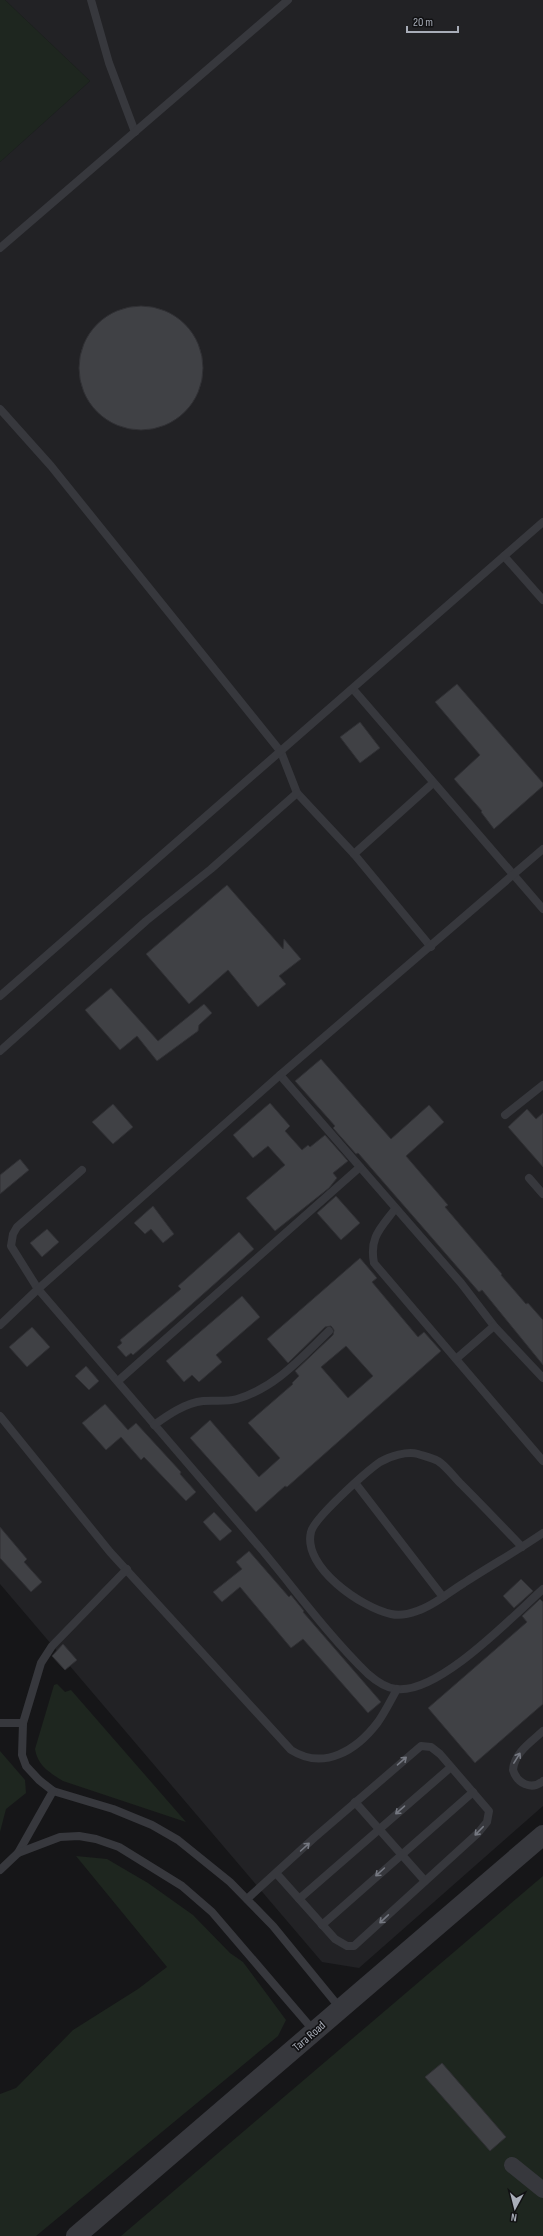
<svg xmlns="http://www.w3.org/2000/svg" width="543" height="2236" font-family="'Sofia Sans Condensed',sans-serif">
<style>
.built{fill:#222225}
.green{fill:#1e261f}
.building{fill:#404145;stroke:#303034;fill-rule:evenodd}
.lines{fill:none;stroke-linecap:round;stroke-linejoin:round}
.service{stroke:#37383d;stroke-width:8}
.minor{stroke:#37383d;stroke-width:16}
.tertiary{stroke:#37383d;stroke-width:20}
.oneway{stroke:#757881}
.labels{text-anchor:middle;stroke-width:3.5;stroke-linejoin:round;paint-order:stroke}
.street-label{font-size:12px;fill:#a8adb8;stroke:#111113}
</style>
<rect width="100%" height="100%" fill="#161618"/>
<path class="built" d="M5,0H543V1806L359,1968L322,1962L0,1584V162L90,81Z"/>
<g class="green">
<path d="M0,0H5L90,81L0,162Z"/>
<path d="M57,1684L65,1692L71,1690L186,1822L63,1781C49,1772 38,1766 35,1749L54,1685Z"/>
<path d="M0,1751L25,1780L26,1793L6,1809L0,1832Z"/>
<path d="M76,1856L107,1859L148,1883L193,1915L230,1953L243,1962L286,2020L278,2036L36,2236H0V2094L16,2088L22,2082L73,2030L138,1989L167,1967Z"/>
<path d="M543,1876V2236H121Z"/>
</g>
<g class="building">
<circle cx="141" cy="368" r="62"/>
<path d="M457,684L543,783V786L494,829L481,812L482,811L454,779L480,755L435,702Z"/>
<path d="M360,722L380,748L360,763L340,737Z"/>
<path d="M227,885L283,949L284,939L301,959L279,976L286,984L258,1007L228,970L189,1004L146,954Z"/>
<path d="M111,988L158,1041L204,1004L212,1013L199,1025L198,1031L157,1061L137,1036L120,1050L85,1010Z"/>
<path d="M321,1059L391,1139L429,1105L444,1122L406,1156L448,1205L445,1207L502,1274L501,1275L526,1304L528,1303L543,1320V1365L482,1290L479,1292L358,1153L356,1154L333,1128L335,1126L295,1081Z"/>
<path d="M270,1103L290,1126L285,1131L302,1150L308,1145L310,1147L325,1135L348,1161L333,1173L337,1178L329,1188L275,1231L246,1198L285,1165L268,1146L253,1158L233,1135Z"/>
<path d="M113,1104L133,1127L113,1144L92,1122Z"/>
<path d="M527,1109L536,1119L543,1113V1167L508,1127Z"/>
<path d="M20,1159L29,1170L0,1194V1175Z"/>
<path d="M336,1196L360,1223L341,1240L317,1213Z"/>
<path d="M153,1206L174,1234L163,1243L151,1229L145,1234L134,1223Z"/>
<path d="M47,1229L59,1242L42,1257L30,1243Z"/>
<path d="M239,1232L254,1249L175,1319L133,1355L131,1353L126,1357L117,1347L122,1343L120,1340L181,1289L178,1286Z"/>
<path d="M360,1258L377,1278L372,1282L418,1337L424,1332L441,1351L287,1487L285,1486L256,1512L190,1438L210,1420L259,1477L280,1458L248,1423L293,1384L292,1383L299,1376L295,1371L333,1335L334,1330L331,1326L325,1327L288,1363L267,1339ZM346,1346L373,1376L348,1398L321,1367Z"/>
<path d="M242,1296L260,1317L216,1355L222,1362L199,1382L192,1375L184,1382L166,1361Z"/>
<path d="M32,1327L50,1347L27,1367L9,1347Z"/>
<path d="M86,1366L99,1381L89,1390L75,1376Z"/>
<path d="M105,1404L128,1430L136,1423L181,1472L180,1474L196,1492L186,1501L144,1457L141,1460L121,1437L106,1450L82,1423Z"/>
<path d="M214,1512L232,1531L220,1541L203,1522Z"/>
<path d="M0,1527L27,1559L24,1562L42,1582L31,1592L0,1558Z"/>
<path d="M249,1551L289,1597L291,1595L304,1611L303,1612L381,1702L368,1713L303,1639L291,1648L240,1587L222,1602L213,1592L242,1569L236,1562Z"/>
<path d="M521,1579L533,1591L514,1608L503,1596Z"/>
<path d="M540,1599L543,1602V1704L475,1763L428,1708L527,1622L522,1616Z"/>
<path d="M63,1644L77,1660L65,1670L52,1656Z"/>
<path d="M442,2063L506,2137L490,2151L425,2077Z"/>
</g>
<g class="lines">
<g class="service">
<path d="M91,0L109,63L135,132"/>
<path d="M0,248L288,0"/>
<path d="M0,409L51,466L281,752L297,793L354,854L431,947"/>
<path d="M504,556L543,600"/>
<path d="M353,689L543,909"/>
<path d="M354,854L433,783"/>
<path d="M0,996L543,522"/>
<path d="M0,1051L146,921L211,869L297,793"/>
<path d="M280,1075L461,1283L494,1326L543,1378"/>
<path d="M505,1115L543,1085"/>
<path d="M82,1170L17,1227L13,1234L11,1246L38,1289C113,1376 188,1463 262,1550C297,1592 329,1636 368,1674C376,1681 386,1688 396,1689C438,1695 513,1616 543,1589"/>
<path d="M529,1178L543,1194"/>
<path d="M395,1209C381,1228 369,1237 374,1263L543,1461"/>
<path d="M0,1325L38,1289L280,1075L543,849"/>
<path d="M456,1359L494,1326"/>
<path d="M118,1381L360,1167"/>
<path d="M0,1416L110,1552L291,1750C324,1771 357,1750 378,1722C385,1712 391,1700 397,1689"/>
<path d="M154,1425C168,1415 185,1403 203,1401C214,1400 226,1402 237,1399C275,1388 301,1358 329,1331"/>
<path d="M356,1484L443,1597"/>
<path d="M522,1547C502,1526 482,1505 461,1484C454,1477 446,1466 438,1461C432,1458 424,1456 418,1454C407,1451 390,1456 380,1462C367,1471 314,1518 311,1532C302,1567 362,1608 391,1614C400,1616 409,1614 417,1611C434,1606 449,1592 464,1583C490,1566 517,1551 543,1533"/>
<path d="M127,1569L52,1646L41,1663L23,1723L22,1755L26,1766L39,1780L53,1791L113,1809L152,1825L178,1840L230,1882L273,1926L340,2008"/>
<path d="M0,1723H23"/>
<path d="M543,1731C531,1742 514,1753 513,1770C517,1783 531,1791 543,1781"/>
<path d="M355,1802L425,1881"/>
<path d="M18,1853L53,1791"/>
<path d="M0,1870L18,1853L60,1837L79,1836L96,1839L119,1847L182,1886L212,1912L314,2031"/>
<path d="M247,1899L314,1838L421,1746L431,1747L440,1754L489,1811L487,1822L478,1833L354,1946H347L335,1939L276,1873"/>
<path d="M299,1899L451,1767"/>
<path d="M322,1925L473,1792"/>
</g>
<path class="minor" d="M512,2165L543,2190"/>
<path class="tertiary" d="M76,2236L543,1835"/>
</g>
<defs><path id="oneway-shaft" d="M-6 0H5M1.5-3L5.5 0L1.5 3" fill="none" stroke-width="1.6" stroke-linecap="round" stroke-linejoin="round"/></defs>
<g class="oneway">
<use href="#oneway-shaft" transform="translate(517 1758) rotate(-58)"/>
<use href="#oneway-shaft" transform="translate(402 1761) rotate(-41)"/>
<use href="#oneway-shaft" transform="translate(400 1810) rotate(139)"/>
<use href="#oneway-shaft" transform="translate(479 1831) rotate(134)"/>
<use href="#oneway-shaft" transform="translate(305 1847) rotate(-42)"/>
<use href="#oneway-shaft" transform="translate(380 1872) rotate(138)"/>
<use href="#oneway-shaft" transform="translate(384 1919) rotate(137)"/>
</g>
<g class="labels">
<g class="street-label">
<text transform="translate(309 2036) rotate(-41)" y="4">Tara Road</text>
</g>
</g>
<g transform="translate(515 2208) rotate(187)" stroke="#111113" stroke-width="3" paint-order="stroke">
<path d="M0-3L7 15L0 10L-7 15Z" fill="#a8adb8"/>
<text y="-6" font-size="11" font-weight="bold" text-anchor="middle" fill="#a8adb8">N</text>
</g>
<path d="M407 26v6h51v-6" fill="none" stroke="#a8adb8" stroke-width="2"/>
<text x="413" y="26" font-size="12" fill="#a8adb8" stroke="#111113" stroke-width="3" paint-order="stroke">20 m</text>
</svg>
